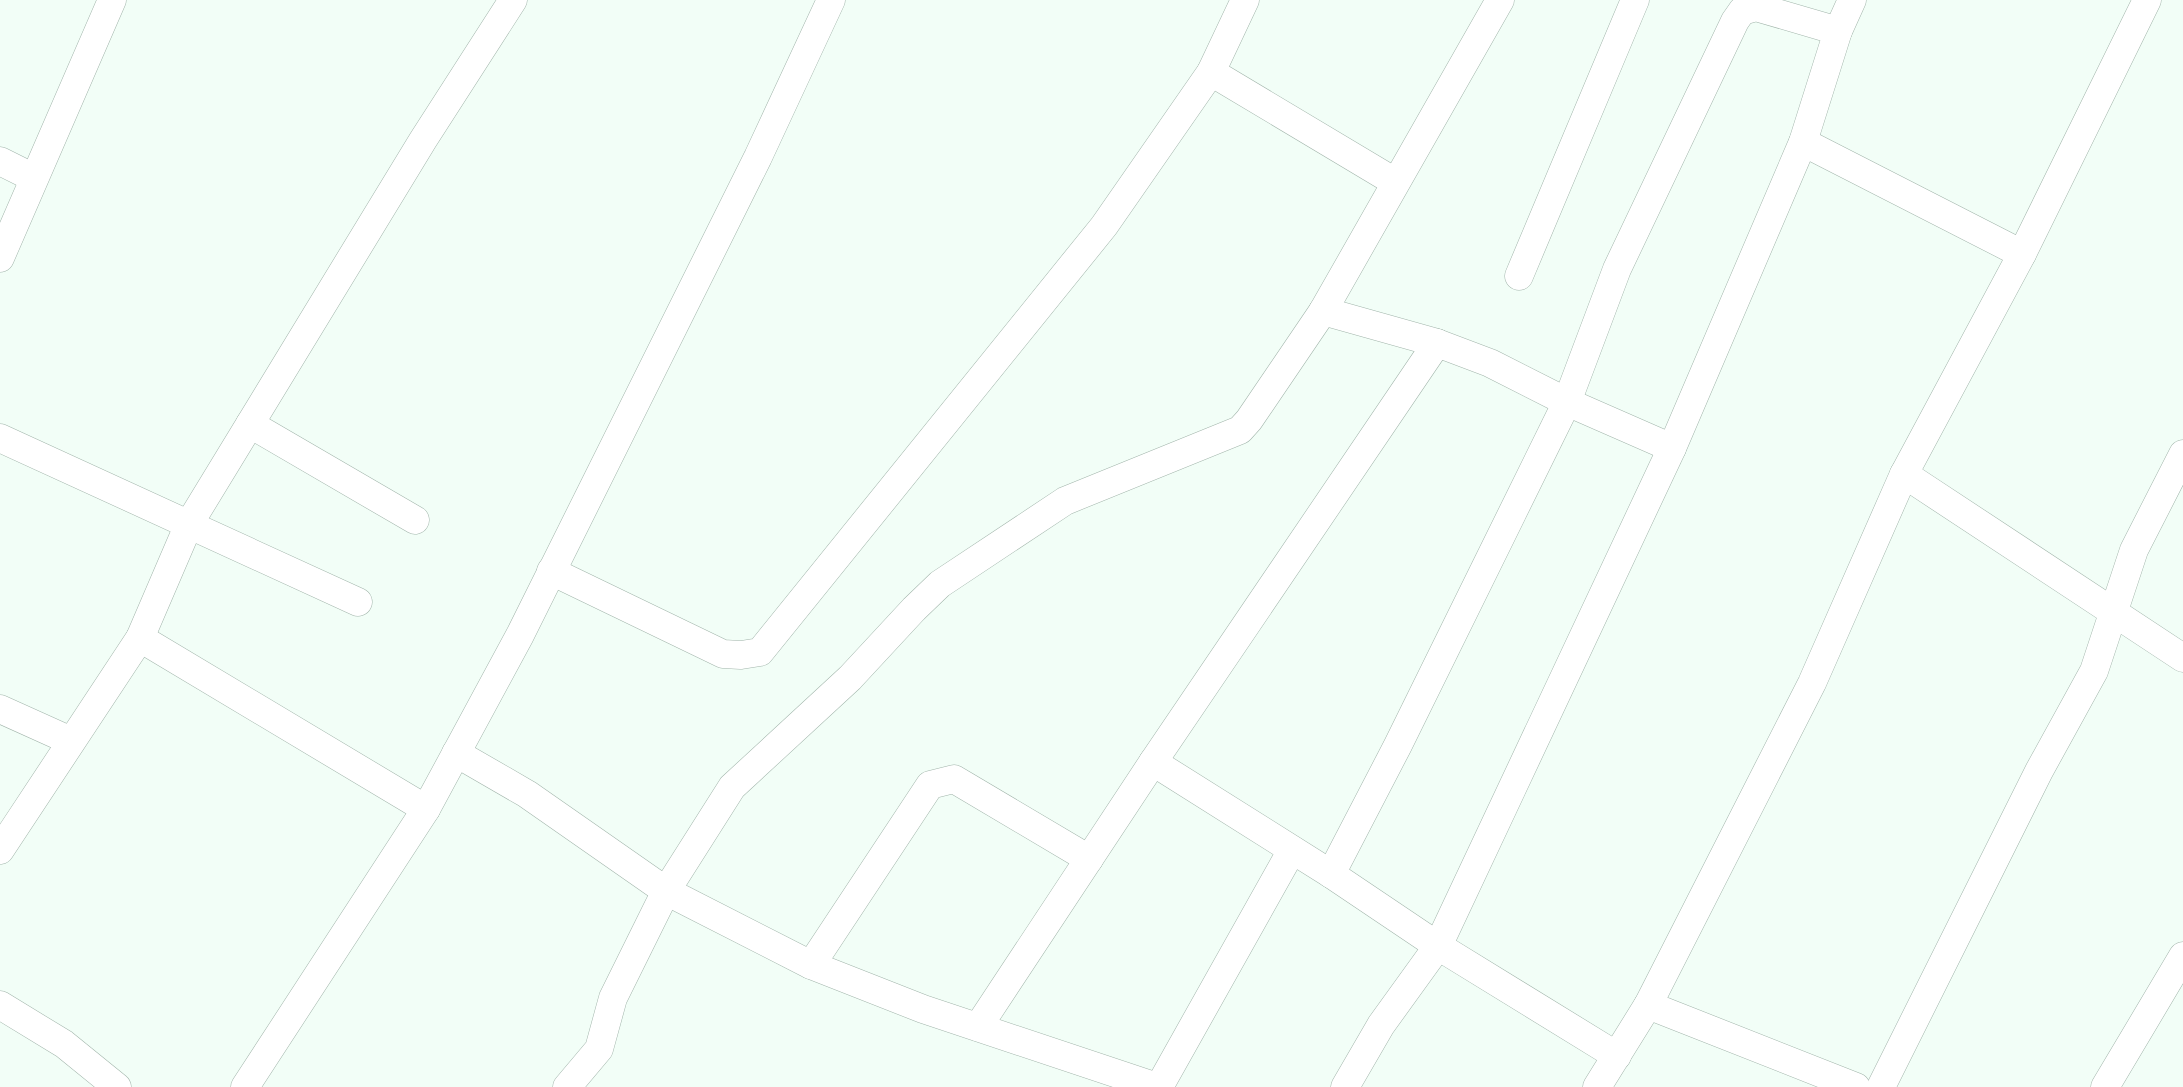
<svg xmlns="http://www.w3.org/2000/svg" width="2183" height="1087" font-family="'Sofia Sans Condensed',sans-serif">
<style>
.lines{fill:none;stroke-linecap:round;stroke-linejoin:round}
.street-casing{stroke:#a2b5ab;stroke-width:29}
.street{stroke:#fff;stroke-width:28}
</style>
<rect width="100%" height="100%" fill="#f2fef7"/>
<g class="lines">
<defs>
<g id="street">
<path d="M1211,72L1395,182"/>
<path d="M1803,142L2022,254"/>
<path d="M0,161L34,178"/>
<path d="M0,258L112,0"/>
<path d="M1519,276L1635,0"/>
<path d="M1323,311L1437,343"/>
<path d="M250,424L415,520"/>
<path d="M0,438L358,602"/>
<path d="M1904,474L2183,658"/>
<path d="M551,571L723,654L741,655L760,652L1104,226L1211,72L1245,0"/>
<path d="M140,638L426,809"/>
<path d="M0,709L71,741"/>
<path d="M456,753L527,794L666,891L811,965L923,1009L1157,1087"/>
<path d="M1153,762L1331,874L1438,946L1617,1056"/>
<path d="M0,850L140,638L189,524L423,140L513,0"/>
<path d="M1331,874L1398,745L1567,402L1617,269L1735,21L1742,11L1756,7L1838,31"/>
<path d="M811,965L930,785L954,779L1089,859"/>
<path d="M0,1005L64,1044L117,1087"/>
<path d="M1648,1005L1856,1087"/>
<path d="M978,1027L1153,762L1437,343L1490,363L1567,402L1672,448"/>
<path d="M245,1087L426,809L520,635L758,157L831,0"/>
<path d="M567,1087L599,1049L613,998L666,891L732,787L850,678L914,609L940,584L1065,501L1240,430L1249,420L1323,311L1500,0"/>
<path d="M1159,1087L1292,850"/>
<path d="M1345,1087L1381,1025L1438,946L1672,448L1803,142L1838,31L1852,0"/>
<path d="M1597,1087L1648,1005L1812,683L1904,474L2022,254L2147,0"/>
<path d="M1881,1087L2039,771L2094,671L2134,550L2183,454"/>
<path d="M2105,1087L2183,956"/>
</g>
</defs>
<use href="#street" class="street-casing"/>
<use href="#street" class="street"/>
</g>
</svg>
